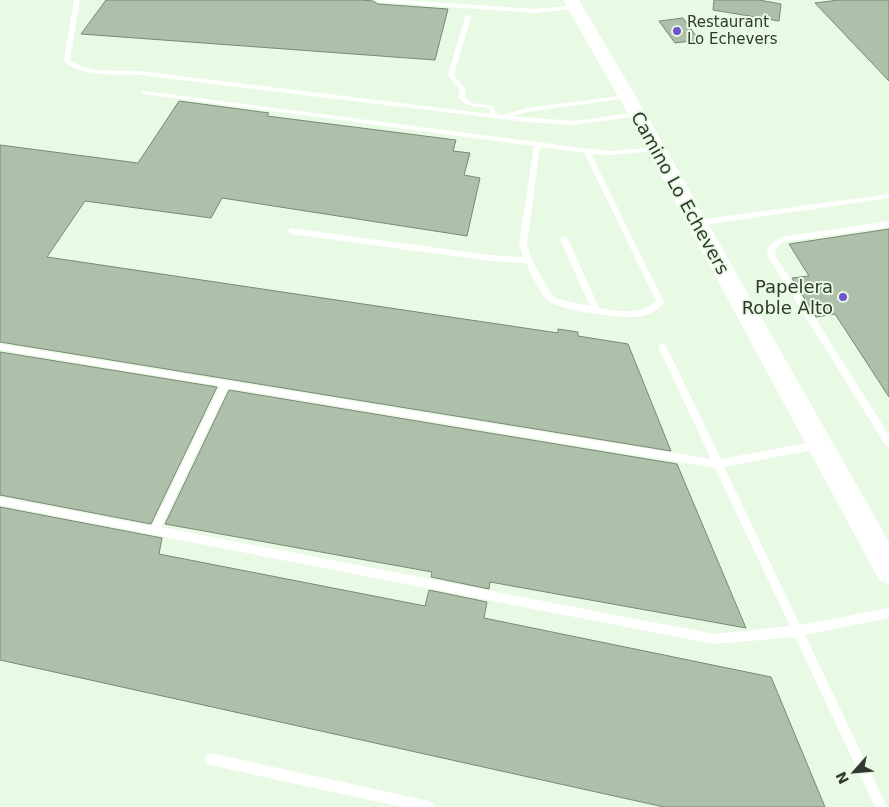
<svg xmlns="http://www.w3.org/2000/svg" width="889" height="807" font-family="'DejaVu Sans',sans-serif">
<style>
.building{fill:#afc0aa;stroke:#798974}
.lines{fill:none;stroke-linecap:round;stroke-linejoin:round}
.lane{fill:#fff;fill-rule:evenodd}
.secondary{fill:#fff;fill-rule:evenodd}
.poi-dot{fill:#7054cd;stroke:#e8fae3;stroke-width:2}
.labels{text-anchor:middle;stroke-width:4;stroke-linejoin:round;paint-order:stroke}
.far-poi-label{font-size:15px;fill:#31382f;stroke:#e8fae3;text-anchor:start}
.street-label{font-size:18px;fill:#31382f;stroke:#e8fae3}
.poi-label{font-size:18px;fill:#31382f;stroke:#e8fae3;text-anchor:end}
</style>
<rect width="100%" height="100%" fill="#e8fae3"/>
<g class="building">
<path d="M106,0H362L373,1L378,4L448,9L435,60L81,34Z"/>
<path d="M714,0H759L781,4L779,21L713,10Z"/>
<path d="M839,0H889V81L815,3Z"/>
<path d="M683,18L699,40L675,43L659,21Z"/>
<path d="M179,101L269,113L267,116L456,140L453,151L470,153L464,175L480,178L467,236L222,198L211,218L85,201L47,257L558,333V329L578,332V336L628,344L671,451L0,342V145L138,163Z"/>
<path d="M889,229V397L835,314L816,317L792,278L809,276L789,244Z"/>
<path d="M0,352L217,387L151,524L0,495Z"/>
<path d="M229,390L677,464L746,628L490,582L489,589L431,577L432,572L165,524Z"/>
<path d="M0,507L162,538L159,554L425,606L429,590L487,602L484,618L771,677L825,807H664L0,660Z"/>
</g>
<g class="lines">
<g class="lane">
<path d="M74,0H80L70,60C89,74 117,70 139,71L490,114L489,108C477,107 465,107 458,97L460,90L448,75L465,17L468,15L471,17L454,75L466,90L464,97L472,103L494,106L496,114L505,115L506,114L527,108L627,95L629,96V98L527,112L511,116L574,121L637,112L640,114L637,116L574,125L526,122L139,75C116,74 82,78 64,61Z"/>
<path d="M375,0H401L535,9L575,5L578,7L575,9L535,13L378,2Z"/>
<path d="M144,91L590,149L611,151L658,147L659,149L656,151L611,155L591,154L664,302C658,310 651,314 642,316C625,320 560,311 547,300C539,292 531,273 526,263L490,261L291,234L287,231L291,228L490,255L523,257L519,244L534,146L142,94V92ZM540,147L586,153L585,154L656,301C641,316 618,311 599,308L568,239L564,236L560,239L590,306L558,299L551,294L532,260L527,244Z"/>
<path d="M889,194V198L697,226L693,223L697,220Z"/>
<path d="M889,221V227L783,242L776,248L775,255L889,435V447L886,446L767,255L769,245L781,237Z"/>
<path d="M662,343L666,346L721,459L818,441L821,442L823,445L821,448L818,449L724,467L800,625L889,608V618L805,635L887,807H875L795,637L714,644L0,505V497L152,526L220,386L0,350V344L711,459L658,346ZM228,388L715,468L790,626L714,634L161,527Z"/>
<path d="M210,753L429,801L433,803L435,807H402L210,765L206,763L204,759L206,755Z"/>
</g>
<path class="secondary" d="M563,0H579L646,114L889,542V584L879,580L628,114Z"/>
</g>
<g class="poi-dot">
<circle cx="677" cy="31" r="5"/>
<circle cx="843" cy="297" r="5"/>
</g>
<g class="labels">
<g class="far-poi-label">
<text x="687" y="27">Restaurant<tspan x="687" dy="17">Lo Echevers</tspan></text>
</g>
<g class="street-label">
<text transform="translate(680 193) rotate(61)" y="6">Camino Lo Echevers</text>
</g>
<g class="poi-label">
<text x="833" y="293">Papelera<tspan x="833" dy="21">Roble Alto</tspan></text>
</g>
</g>
<g transform="translate(854 772) rotate(243)" stroke="#e8fae3" stroke-width="4" paint-order="stroke">
<path d="M0-4L9 19L0 12L-9 19Z" fill="#31382f"/>
<text y="-8" font-size="14" font-weight="bold" text-anchor="middle" fill="#31382f">N</text>
</g>
</svg>
